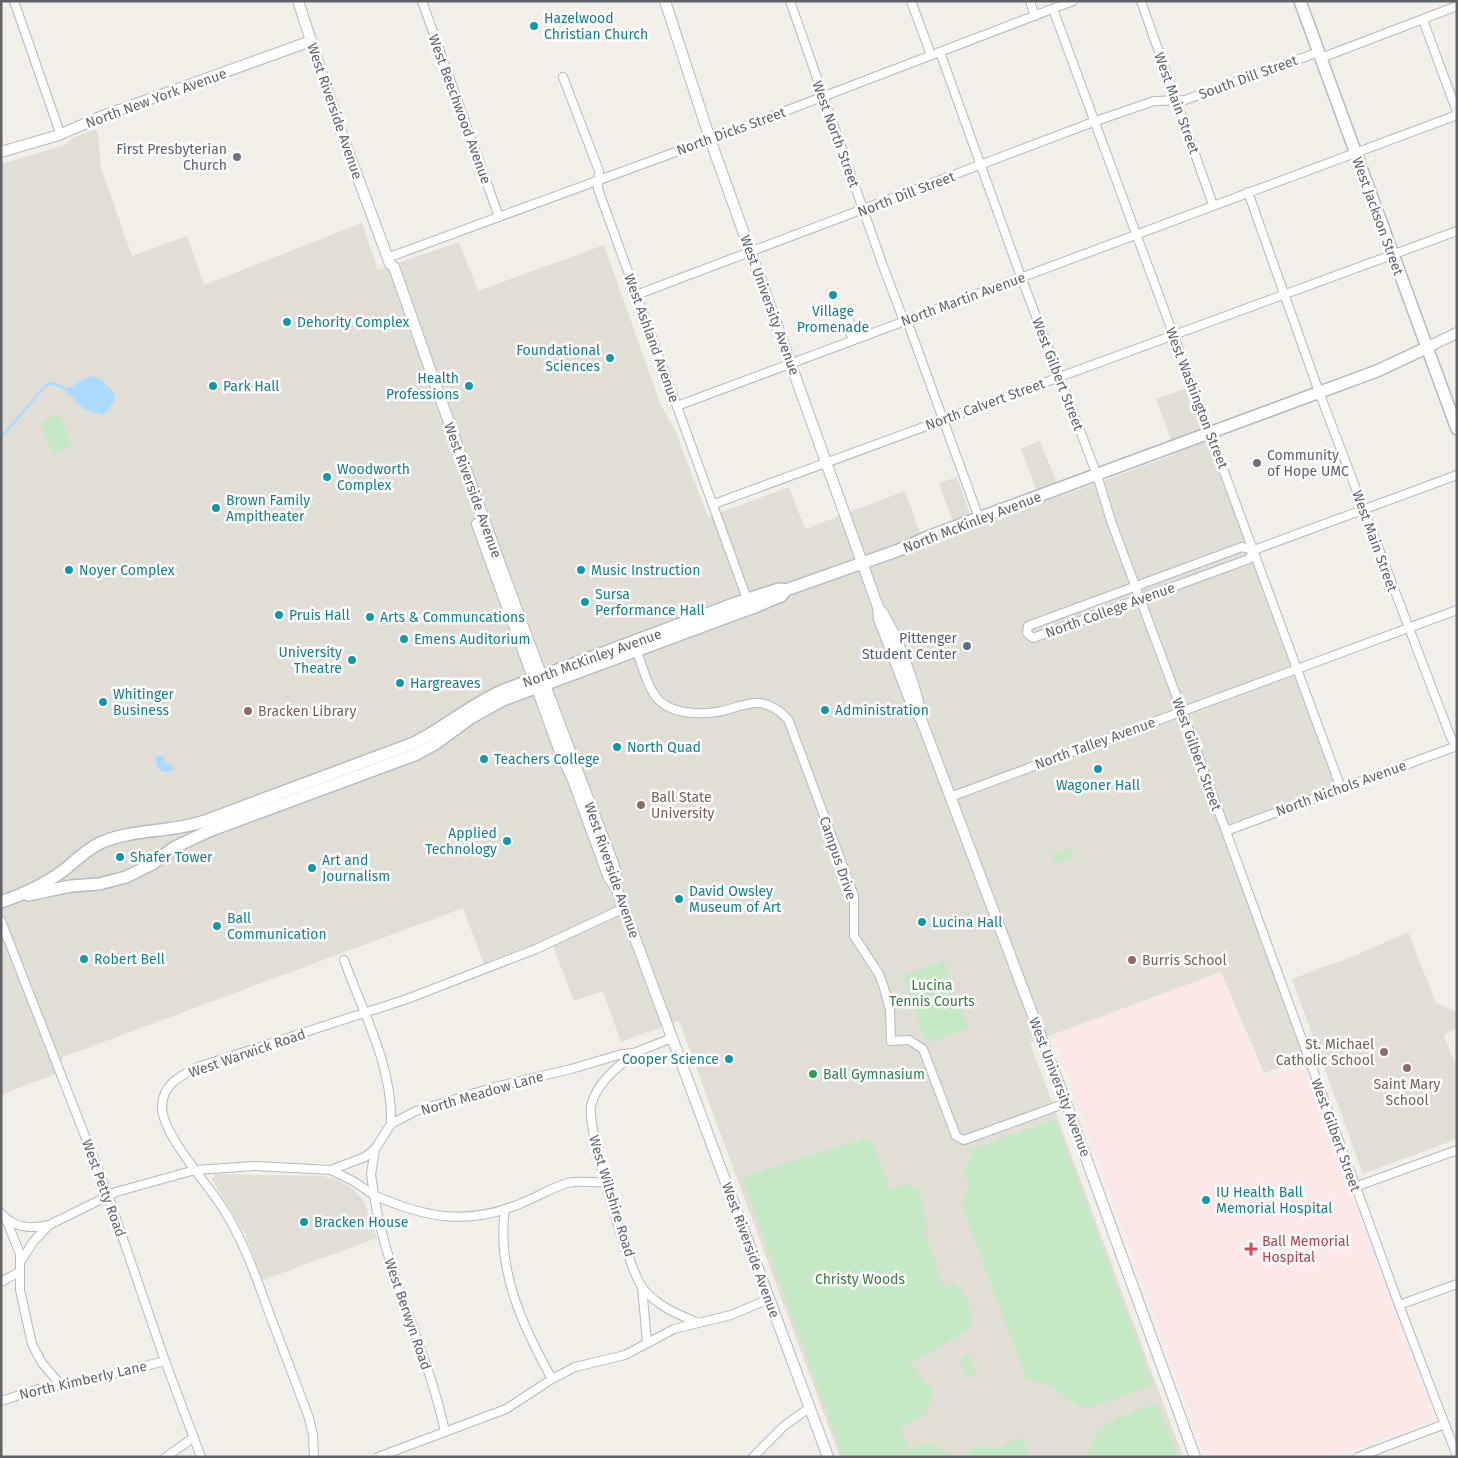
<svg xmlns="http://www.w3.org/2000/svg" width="1458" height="1458" font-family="'Fira Sans',sans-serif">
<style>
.education{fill:#e1ded6}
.medical{fill:#fce8e6}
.green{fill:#c5e8c5}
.water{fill:#aadaff}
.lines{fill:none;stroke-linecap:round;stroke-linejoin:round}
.stream{stroke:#aadaff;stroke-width:2.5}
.minor-casing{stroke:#b5b8bc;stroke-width:10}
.tertiary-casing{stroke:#b5b8bc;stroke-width:12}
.secondary-casing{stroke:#b6babf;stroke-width:14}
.minor{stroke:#fff;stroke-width:8}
.tertiary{stroke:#fff;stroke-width:10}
.secondary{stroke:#fff;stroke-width:11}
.culture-dot{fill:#0f9aa8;stroke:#fff;stroke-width:2}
.worship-dot{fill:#6b7280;stroke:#fff;stroke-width:2}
.service-dot{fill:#5c6f8a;stroke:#fff;stroke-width:2}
.education-dot{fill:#8d6e63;stroke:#fff;stroke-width:2}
.leisure-dot{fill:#2e9e5b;stroke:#fff;stroke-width:2}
.health-dot{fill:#e0444e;stroke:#fff;stroke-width:2}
.labels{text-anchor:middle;stroke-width:5;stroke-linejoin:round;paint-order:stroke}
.culture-label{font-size:14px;fill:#0d838f;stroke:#fff;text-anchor:start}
.street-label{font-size:14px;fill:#5f6368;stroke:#fff}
.worship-label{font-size:14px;fill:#5b616d;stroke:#fff;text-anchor:end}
.service-label{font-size:14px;fill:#4e5e75;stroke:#fff;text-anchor:end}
.education-label{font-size:14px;fill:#785e54;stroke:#fff;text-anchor:start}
.park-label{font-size:14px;fill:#348238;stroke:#fff}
.leisure-label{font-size:14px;fill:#27864d;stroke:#fff;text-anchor:start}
.health-label{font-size:14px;fill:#be3a42;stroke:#fff;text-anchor:start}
</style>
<rect width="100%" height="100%" fill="#f1efe8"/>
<g class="education">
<path d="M95,129L98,133L101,168L132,256L187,236L204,285L362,223L378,270L459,242L478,291L604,245L660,403L675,430L708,517L789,487L805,529L905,491L925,547L957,534L939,483L957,477L975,529L1041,503L1021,448L1040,441L1062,496L1176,454L1156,399L1190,387L1335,786L1227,825L1306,1060L1264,1073L1221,972L1030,1043L1183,1457H840L679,1021L621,1042L603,991L574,1001L550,938L484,964L463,908L63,1057L56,1074L16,1089L1,1096V164L65,145L73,138Z"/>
<path d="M1408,932L1436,1003L1457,1012V1028L1444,1035L1457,1069V1139L1363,1174L1292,979L1354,956Z"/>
<path d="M215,1174L323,1176L340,1181L354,1190L364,1201L377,1238L263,1280L244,1232L212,1180Z"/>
</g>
<path class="medical" d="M1221,972L1264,1080L1304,1066L1433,1418L1431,1421L1327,1457H1206L1054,1035Z"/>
<g class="green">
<path d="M59,414L72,445L53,454L40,422Z"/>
<path d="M1071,848L1074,857L1055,864L1051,855Z"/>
<path d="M944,961L968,1028L930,1042L925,1039L902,976Z"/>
<path d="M1055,1119L1153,1385L1089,1408L1074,1404L1048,1383L1027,1380L961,1203L967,1200L964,1192L970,1190L964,1171L972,1158L970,1150Z"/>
<path d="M863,1139L871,1140L890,1190L908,1183L910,1186L918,1188L927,1223L926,1237L944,1288L956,1284C967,1295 972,1311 971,1326L966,1331L910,1364L934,1391L926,1414L899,1428L908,1449L930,1443L957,1457H843L742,1177Z"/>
<path d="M969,1354L976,1375L967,1378L959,1358Z"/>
<path d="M1158,1403L1178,1457H1090L1088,1452L1098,1431L1116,1418Z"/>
<path d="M1022,1437L1029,1457H963L973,1447L995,1448Z"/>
</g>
<g class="water">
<path d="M93,376L102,380L115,394L114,401L104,415L84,409L65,390L68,387H73L82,379Z"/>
<path d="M156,755L164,757L166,764L169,763L174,769L168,772L160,771L156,763Z"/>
</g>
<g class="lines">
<path class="stream" d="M1,438L45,386L53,383L66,389"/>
<defs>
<g id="minor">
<path d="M14,1L60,133"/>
<path d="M422,1L499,217"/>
<path d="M790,1L883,266L902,316L909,326L979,518"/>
<path d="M911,1L931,55"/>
<path d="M1030,1L1035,16"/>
<path d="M1141,1L1213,205"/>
<path d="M1053,9L1341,788"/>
<path d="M1423,20L1457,112"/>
<path d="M940,52L1021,277L1097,475L1111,521L1182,711L1399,1305L1457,1456"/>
<path d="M1321,58L1457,6"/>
<path d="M563,77L599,171L598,189L747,599"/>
<path d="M1248,192L1319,392L1451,738L1457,746"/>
<path d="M387,258L741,128L1073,1"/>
<path d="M636,295L1096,121L1154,101L1185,100L1319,52"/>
<path d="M853,340L843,314L846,312L856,339"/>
<path d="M677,406L1457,115"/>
<path d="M714,504L1457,231"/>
<path d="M1254,550L1249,559L1033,638L1027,633L1028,626L1242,547L1254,550L1457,475"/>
<path d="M635,647C642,662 645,683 656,697C669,714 698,715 717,712C731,710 745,702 759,703C771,704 780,711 788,719L854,896V936L879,974L884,988L890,1010L891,1041L909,1040L923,1049L956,1136L964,1140L1066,1103"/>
<path d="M950,797L1457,610"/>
<path d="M1226,831L1457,746"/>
<path d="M1,921L108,1195L165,1361L201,1457"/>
<path d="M344,960C363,1013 393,1066 391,1124"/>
<path d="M634,1053C617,1068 596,1083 591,1106C587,1129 628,1267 642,1287C655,1305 677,1314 696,1322"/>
<path d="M375,1149L371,1174L374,1195C425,1218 468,1226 522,1203C537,1197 552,1187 568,1183C580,1180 593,1183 606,1182"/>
<path d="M331,1170L353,1181L374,1195C387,1277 428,1351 445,1432"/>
<path d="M1355,1187L1457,1150"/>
<path d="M505,1209C496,1270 523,1327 552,1379"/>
<path d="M1,1213C13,1228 31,1229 49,1225"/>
<path d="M6,1219L20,1254V1290L32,1344L42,1363L60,1384"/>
<path d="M21,1261L33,1242L49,1225L116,1192L195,1170L255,1166L331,1170L365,1157L375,1149L391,1124L416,1111L495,1087L571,1069L622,1054L634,1053L672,1038"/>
<path d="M1,1282L19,1272"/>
<path d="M642,1287L647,1342"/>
<path d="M1399,1305L1457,1284"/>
<path d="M1,1401L42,1388L84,1381L165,1361"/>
<path d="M166,1457L194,1437"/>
<path d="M314,1457L313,1435L309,1418C295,1381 281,1344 267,1307C255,1274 243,1240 224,1210C209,1185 161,1134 162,1106C163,1084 180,1076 198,1067L407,999L536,949L624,908"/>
<path d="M378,1457L506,1409L552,1379L575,1367L625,1355L674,1329L731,1315L769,1299"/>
<path d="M753,1457L784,1426L809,1408"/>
<path d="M1358,1457L1445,1424"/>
</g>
<g id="tertiary">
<path d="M298,1L342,135L390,264L394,267C464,467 536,666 613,863C616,872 616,880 617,889C619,897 623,906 626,914L828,1457"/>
<path d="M665,1L710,139L878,607L879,619L913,708L921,719"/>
<path d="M1,152L59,135L100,117L311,41"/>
<path d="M1426,348L1457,333"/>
<path d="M477,524L560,752L573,780L609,878L617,889"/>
<path d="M878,607C894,626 919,694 921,719L1066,1103L1195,1457"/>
</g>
<g id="secondary">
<path d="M1300,1L1457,429"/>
<path d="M28,895L71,886L99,884L126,877L152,864L175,847L209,831L417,754L435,744L469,719L503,700L757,606L781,596L786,590"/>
<path d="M1,902C22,895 45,884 63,871C75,861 86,850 100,843C134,828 171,833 205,821L414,743C446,727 471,704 504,690L739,602L779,589L786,590L899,550L930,536L1377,371L1426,348"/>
</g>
</defs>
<use href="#minor" class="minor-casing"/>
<use href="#tertiary" class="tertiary-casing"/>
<use href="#secondary" class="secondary-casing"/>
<use href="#minor" class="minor"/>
<use href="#tertiary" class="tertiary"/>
<use href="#secondary" class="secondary"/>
</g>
<g class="culture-dot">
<circle cx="534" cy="26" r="5"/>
<circle cx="833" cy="295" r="5"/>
<circle cx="287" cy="322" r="5"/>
<circle cx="610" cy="358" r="5"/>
<circle cx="213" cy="386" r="5"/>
<circle cx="469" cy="386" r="5"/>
<circle cx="327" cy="477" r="5"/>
<circle cx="216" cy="508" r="5"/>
<circle cx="69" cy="570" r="5"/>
<circle cx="581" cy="570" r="5"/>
<circle cx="585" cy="602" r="5"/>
<circle cx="279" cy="615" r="5"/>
<circle cx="370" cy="617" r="5"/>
<circle cx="404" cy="639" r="5"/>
<circle cx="352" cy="660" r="5"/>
<circle cx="400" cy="683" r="5"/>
<circle cx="103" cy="702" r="5"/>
<circle cx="825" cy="710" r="5"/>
<circle cx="617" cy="747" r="5"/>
<circle cx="484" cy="759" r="5"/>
<circle cx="1098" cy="769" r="5"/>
<circle cx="507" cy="841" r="5"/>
<circle cx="120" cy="857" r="5"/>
<circle cx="312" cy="868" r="5"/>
<circle cx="679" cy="899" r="5"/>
<circle cx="922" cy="922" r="5"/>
<circle cx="217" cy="926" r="5"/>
<circle cx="84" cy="959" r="5"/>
<circle cx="729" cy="1059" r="5"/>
<circle cx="1206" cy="1200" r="5"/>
<circle cx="304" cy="1222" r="5"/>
</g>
<g class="worship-dot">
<circle cx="237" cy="157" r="5"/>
<circle cx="1257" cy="463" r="5"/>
</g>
<circle class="service-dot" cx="967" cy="646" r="5"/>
<g class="education-dot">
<circle cx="248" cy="711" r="5"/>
<circle cx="641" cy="805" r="5"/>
<circle cx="1132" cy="960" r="5"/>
<circle cx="1384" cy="1052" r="5"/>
<circle cx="1407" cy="1068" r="5"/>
</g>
<circle class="leisure-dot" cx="813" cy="1074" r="5"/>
<path class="health-dot" d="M1248.5 1241.5h5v5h5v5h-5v5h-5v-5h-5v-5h5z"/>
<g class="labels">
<g class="culture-label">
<text x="544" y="23">Hazelwood<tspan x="544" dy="16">Christian Church</tspan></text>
<text x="833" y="316" text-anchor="middle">Village<tspan x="833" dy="16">Promenade</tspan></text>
<text x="297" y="327">Dehority Complex</text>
<text x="600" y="355" text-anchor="end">Foundational<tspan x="600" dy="16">Sciences</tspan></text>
<text x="459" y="383" text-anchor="end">Health<tspan x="459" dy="16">Professions</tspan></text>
<text x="223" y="391">Park Hall</text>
<text x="337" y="474">Woodworth<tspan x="337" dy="16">Complex</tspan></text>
<text x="226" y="505">Brown Family<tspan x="226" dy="16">Ampitheater</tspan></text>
<text x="79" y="575">Noyer Complex</text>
<text x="591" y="575">Music Instruction</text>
<text x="595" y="599">Sursa<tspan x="595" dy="16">Performance Hall</tspan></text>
<text x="289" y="620">Pruis Hall</text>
<text x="380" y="622">Arts &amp; Communcations</text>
<text x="414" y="644">Emens Auditorium</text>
<text x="342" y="657" text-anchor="end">University<tspan x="342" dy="16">Theatre</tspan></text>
<text x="410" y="688">Hargreaves</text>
<text x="113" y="699">Whitinger<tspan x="113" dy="16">Business</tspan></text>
<text x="835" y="715">Administration</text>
<text x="627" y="752">North Quad</text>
<text x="494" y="764">Teachers College</text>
<text x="1098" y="790" text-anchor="middle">Wagoner Hall</text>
<text x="497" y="838" text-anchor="end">Applied<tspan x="497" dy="16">Technology</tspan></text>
<text x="130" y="862">Shafer Tower</text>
<text x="322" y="865">Art and<tspan x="322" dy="16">Journalism</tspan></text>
<text x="689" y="896">David Owsley<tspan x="689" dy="16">Museum of Art</tspan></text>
<text x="227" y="923">Ball<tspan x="227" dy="16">Communication</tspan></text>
<text x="932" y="927">Lucina Hall</text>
<text x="94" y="964">Robert Bell</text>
<text x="719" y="1064" text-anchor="end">Cooper Science</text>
<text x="1216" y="1197">IU Health Ball<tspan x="1216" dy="16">Memorial Hospital</tspan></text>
<text x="314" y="1227">Bracken House</text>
</g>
<g class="street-label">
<text transform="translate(1248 77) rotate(-20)" y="5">South Dill Street</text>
<text transform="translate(156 98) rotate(-20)" y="5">North New York Avenue</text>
<text transform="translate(1177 103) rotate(70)" y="5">West Main Street</text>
<text transform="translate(460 109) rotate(70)" y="5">West Beechwood Avenue</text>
<text transform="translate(335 111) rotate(71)" y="5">West Riverside Avenue</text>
<text transform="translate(731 131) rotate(-20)" y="5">North Dicks Street</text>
<text transform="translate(836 134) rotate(70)" y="5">West North Street</text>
<text transform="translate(906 194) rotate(-21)" y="5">North Dill Street</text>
<text transform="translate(1378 216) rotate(70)" y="5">West Jackson Street</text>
<text transform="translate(963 299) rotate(-20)" y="5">North Martin Avenue</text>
<text transform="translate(770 305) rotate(70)" y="5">West University Avenue</text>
<text transform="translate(652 338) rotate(70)" y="5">West Ashland Avenue</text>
<text transform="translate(1058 374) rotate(69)" y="5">West Gilbert Street</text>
<text transform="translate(1197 398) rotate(69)" y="5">West Washington Street</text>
<text transform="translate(985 404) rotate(-20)" y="5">North Calvert Street</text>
<text transform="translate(473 490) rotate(70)" y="5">West Riverside Avenue</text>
<text transform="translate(972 522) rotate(-21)" y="5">North McKinley Avenue</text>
<text transform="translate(1375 541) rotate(70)" y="5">West Main Street</text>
<text transform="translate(1110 610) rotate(-20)" y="5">North College Avenue</text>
<text transform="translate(592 658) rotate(-20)" y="5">North McKinley Avenue</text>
<text transform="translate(1095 743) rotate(-20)" y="5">North Talley Avenue</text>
<text transform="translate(1197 754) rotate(70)" y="5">West Gilbert Street</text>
<text transform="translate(1341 788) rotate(-20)" y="5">North Nichols Avenue</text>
<text transform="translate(838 858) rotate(71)" y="5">Campus Drive</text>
<text transform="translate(612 870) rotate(71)" y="5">West Riverside Avenue</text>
<text transform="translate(247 1053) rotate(-19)" y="5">West Warwick Road</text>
<text transform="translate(1060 1087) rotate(69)" y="5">West University Avenue</text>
<text transform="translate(482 1093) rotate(-16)" y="5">North Meadow Lane</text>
<text transform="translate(1336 1135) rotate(70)" y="5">West Gilbert Street</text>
<text transform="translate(104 1188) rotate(70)" y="5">West Petty Road</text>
<text transform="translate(612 1196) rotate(73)" y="5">West Wiltshire Road</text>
<text transform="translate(751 1250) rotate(70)" y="5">West Riverside Avenue</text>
<text transform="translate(408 1314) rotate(71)" y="5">West Berwyn Road</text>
<text transform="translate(83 1380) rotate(-13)" y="5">North Kimberly Lane</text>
</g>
<g class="worship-label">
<text x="227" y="154">First Presbyterian<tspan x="227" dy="16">Church</tspan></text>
<text x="1267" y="460" text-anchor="start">Community<tspan x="1267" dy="16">of Hope UMC</tspan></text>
</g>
<g class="service-label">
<text x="957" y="643">Pittenger<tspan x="957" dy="16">Student Center</tspan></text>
</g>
<g class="education-label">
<text x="258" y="716">Bracken Library</text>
<text x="651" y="802">Ball State<tspan x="651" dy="16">University</tspan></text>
<text x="1142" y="965">Burris School</text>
<text x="1374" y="1049" text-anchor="end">St. Michael<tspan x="1374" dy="16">Catholic School</tspan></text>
<text x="1407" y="1089" text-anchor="middle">Saint Mary<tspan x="1407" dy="16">School</tspan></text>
</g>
<g class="park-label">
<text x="932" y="990">Lucina<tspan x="932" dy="16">Tennis Courts</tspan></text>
<text x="860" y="1284">Christy Woods</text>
</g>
<g class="leisure-label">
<text x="823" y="1079">Ball Gymnasium</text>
</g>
<g class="health-label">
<text x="1262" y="1246">Ball Memorial<tspan x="1262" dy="16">Hospital</tspan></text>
</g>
</g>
<rect width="1458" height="1458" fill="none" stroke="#5f6368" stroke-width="5"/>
</svg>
